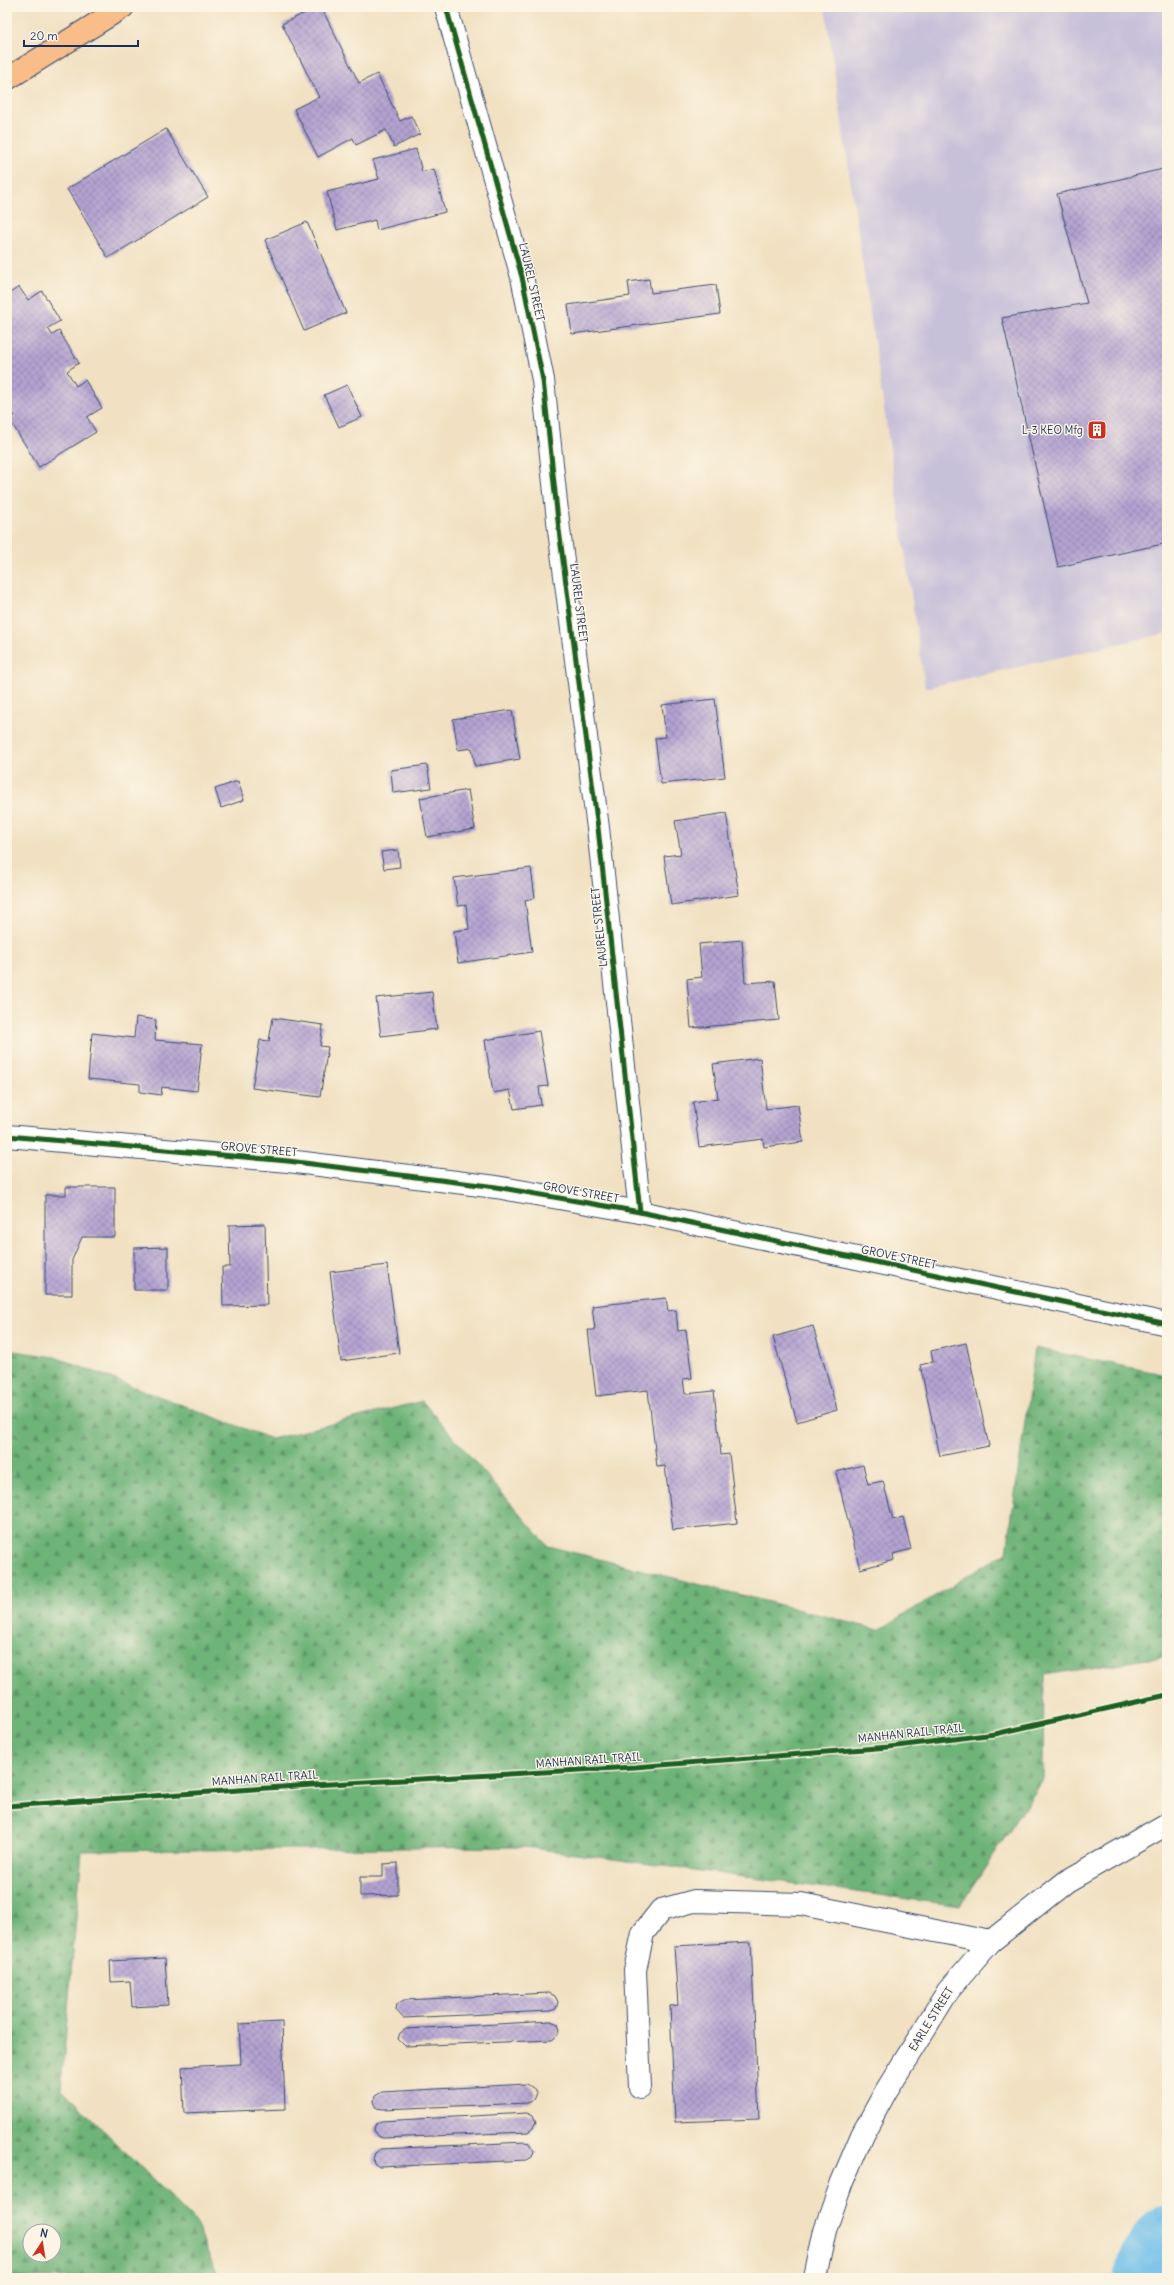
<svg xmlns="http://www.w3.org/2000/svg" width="1174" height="2285" font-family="Delius,sans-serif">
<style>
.industrial{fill:#c7c0d9}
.forest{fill:url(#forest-firs);stroke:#44716b;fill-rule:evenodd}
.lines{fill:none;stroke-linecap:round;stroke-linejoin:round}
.river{stroke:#6ebfea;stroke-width:69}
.building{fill:url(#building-cross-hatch)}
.minor-casing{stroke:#3b4a6d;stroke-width:24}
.major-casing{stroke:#3b4a6d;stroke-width:24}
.minor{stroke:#fff;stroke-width:22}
.major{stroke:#f8bd89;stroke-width:22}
.cycleway-casing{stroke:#fcf5e5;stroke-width:8}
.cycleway{stroke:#1b5e20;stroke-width:5}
.labels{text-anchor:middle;stroke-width:3;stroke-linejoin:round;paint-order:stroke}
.street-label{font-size:11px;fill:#1b2f5e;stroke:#fcf5e5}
.poi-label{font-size:11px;fill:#1b2f5e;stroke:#fcf5e5;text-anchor:end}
</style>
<defs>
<pattern id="forest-firs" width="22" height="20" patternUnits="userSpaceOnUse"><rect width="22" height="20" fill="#6eb378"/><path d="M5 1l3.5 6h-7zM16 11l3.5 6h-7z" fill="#5a9266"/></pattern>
<pattern id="building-cross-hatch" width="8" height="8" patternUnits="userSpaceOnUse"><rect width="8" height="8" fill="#b4a3d2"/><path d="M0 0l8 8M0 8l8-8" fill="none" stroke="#9285ae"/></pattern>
</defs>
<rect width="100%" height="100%" fill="#fcf5e5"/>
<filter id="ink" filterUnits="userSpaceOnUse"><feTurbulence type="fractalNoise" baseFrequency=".025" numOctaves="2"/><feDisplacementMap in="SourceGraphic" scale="8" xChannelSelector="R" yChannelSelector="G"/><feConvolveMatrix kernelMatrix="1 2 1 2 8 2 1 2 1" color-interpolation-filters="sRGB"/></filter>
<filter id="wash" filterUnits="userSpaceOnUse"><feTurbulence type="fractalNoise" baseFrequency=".012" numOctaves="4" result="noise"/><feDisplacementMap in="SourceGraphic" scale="16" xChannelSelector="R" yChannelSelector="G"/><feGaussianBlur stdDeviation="0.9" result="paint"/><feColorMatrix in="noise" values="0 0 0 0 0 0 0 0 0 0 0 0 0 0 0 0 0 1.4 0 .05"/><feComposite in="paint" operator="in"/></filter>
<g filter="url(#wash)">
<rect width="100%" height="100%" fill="#f1e1c2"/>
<path class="industrial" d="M825,7H1167V633L925,688Z"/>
<path class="forest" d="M1035,1348L1167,1375V1656L1044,1675L1043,1780L960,1906L524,1847L82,1851L61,2088L195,2221L218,2278H7V1350L55,1357L272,1439L422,1401L548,1546L879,1630L1007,1552ZM30,2231H54V2255H30Z"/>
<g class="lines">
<path class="river" d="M1149,2278L1152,2266L1167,2240"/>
</g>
<g id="blocks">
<g class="building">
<path d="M317,7H321L359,83L377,74L400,121L411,116L420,134L394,147L386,130L356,145L353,138L318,157L294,109L319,97L282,24Z"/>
<path d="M166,129L208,197L108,258L67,189Z"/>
<path d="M416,149L422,172L434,169L445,212L377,230L375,220L337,230L327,192L379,179L373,160Z"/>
<path d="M1167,168V543L1058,567L1002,318L1087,303L1057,194Z"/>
<path d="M307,222L346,313L304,331L265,240Z"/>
<path d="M649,279L651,293L716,285L720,314L572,334L568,305L630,296L628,282Z"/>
<path d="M19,287L28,300L42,291L60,321L48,328L52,335L59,331L79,363L67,371L76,386L85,380L102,408L87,417L96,432L39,467L9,419L15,416L7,403V295Z"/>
<path d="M347,385L362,417L339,427L324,395Z"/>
<path d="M715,699L725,777L661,784L655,738L666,737L662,705Z"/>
<path d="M512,710L520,759L475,766L472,748L458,750L453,719Z"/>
<path d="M427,765L431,788L393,793L391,770Z"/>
<path d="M238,781L244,800L221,808L215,789Z"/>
<path d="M468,790L475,829L427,837L420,798Z"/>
<path d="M726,813L739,895L671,905L664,856L681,854L675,821Z"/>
<path d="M398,850L400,867L384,869L381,852Z"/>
<path d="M531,868L535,898L525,900L532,952L458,963L454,931L469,929L466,905L458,906L454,878Z"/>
<path d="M742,940L745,983L775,981L779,1020L691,1028L687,979L702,977L699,944Z"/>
<path d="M432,992L437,1029L381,1036L376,998Z"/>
<path d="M136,1017L156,1020L155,1040L202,1044L197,1091L162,1087L161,1095L140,1092V1084L88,1079L92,1033L134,1038Z"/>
<path d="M273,1018L323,1025L320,1046L328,1047L320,1097L252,1088L260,1040L269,1041Z"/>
<path d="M539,1031L548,1086L539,1087L541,1105L514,1109L510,1090L493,1093L485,1040Z"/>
<path d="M760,1058L766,1109L798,1105L803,1142L764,1147L763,1139L699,1147L693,1102L718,1098L713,1064Z"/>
<path d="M66,1187H115V1237H82L72,1260V1295H45V1195H66Z"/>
<path d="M265,1224L267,1305L223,1306L222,1267H230L229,1225Z"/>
<path d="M168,1247V1290H134V1248Z"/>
<path d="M387,1265L399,1353L341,1361L330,1272Z"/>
<path d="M666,1298L668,1311L676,1310L678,1331L686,1330L692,1378L683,1379L685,1394L714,1391L721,1455L729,1454L737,1523L673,1530L665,1466L657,1467L648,1390L596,1396L588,1330H595L592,1306Z"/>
<path d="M813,1326L837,1410L797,1422L773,1337Z"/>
<path d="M966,1343L989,1446L940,1456L920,1365L933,1362L931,1351Z"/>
<path d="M863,1465L868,1484L883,1481L893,1520L903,1517L911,1549L893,1554L894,1560L860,1569L836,1472Z"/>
<path d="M398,1863V1895L360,1896V1877H383V1864Z"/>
<path d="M751,1942L759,2119L675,2122L670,2006L678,2005L674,1946Z"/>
<path d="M165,1958L168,2005L132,2007L130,1981L111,1982L110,1961Z"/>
<path d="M549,1993L555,1996L558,2002L556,2009L550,2011L403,2018L396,2010L397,2004L404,2000Z"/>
<path d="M551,2021L558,2024L560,2030L557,2036L552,2040L405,2046L398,2039L400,2033L406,2029Z"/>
<path d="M282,2022L285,2109L184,2113L182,2067L241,2064L239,2024Z"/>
<path d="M527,2084L533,2088L536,2093L533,2100L528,2103L383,2109L377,2108L374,2102L375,2096L382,2092Z"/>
<path d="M527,2113L533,2116L536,2123L533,2128L528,2132L383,2138L377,2136L374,2131L375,2125L381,2121Z"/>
<path d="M526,2142L529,2143L534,2151L532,2157L527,2160L379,2167L374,2163L373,2159L375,2153L381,2149Z"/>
</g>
</g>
</g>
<g filter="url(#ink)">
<use href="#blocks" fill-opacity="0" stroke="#3b4a6d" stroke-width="1"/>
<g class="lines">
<defs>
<g id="minor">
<path d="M446,7L522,277L543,380L559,530L598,828L640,1212"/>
<path d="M7,1136L288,1161L496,1187L640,1212L1167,1324"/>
<path d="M640,2087L635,1970L643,1933L661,1910L694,1901L801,1904L990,1942"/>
<path d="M815,2278L825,2230L842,2182L862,2135L886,2091L948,1991L990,1942L1067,1881L1167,1824"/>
</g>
<path id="major" d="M7,79L123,7"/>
</defs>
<use href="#minor" class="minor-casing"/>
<use href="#major" class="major-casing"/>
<use href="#minor" class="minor"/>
<use href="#major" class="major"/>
<defs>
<g id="cycleway">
<path d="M446,7L522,277L543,380L559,530L598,828L640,1212"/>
<path d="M7,1136L288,1161L496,1187L640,1212L1167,1324"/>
<path d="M7,1806L312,1785L635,1767L889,1747L995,1734L1167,1695"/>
</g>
</defs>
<use href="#cycleway" class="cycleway-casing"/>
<use href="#cycleway" class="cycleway"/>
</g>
</g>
<defs>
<symbol id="building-square" viewBox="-11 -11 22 22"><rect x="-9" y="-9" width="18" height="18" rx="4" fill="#c8321e" stroke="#fcf5e5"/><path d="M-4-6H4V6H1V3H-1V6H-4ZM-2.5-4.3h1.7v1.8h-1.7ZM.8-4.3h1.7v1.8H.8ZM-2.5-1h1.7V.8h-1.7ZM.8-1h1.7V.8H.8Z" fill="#fff"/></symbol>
</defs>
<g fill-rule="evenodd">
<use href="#building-square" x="1086" y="419" width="22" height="22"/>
</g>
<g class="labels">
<g class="street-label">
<text transform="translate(532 282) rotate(77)" y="4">LAUREL STREET</text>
<text transform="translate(579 603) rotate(83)" y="4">LAUREL STREET</text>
<text transform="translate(599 927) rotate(-96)" y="4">LAUREL STREET</text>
<text transform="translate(259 1149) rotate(5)" y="4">GROVE STREET</text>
<text transform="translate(581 1192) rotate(10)" y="4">GROVE STREET</text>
<text transform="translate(899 1257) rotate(12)" y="4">GROVE STREET</text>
<text transform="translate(911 1733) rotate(-6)" y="4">MANHAN RAIL TRAIL</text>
<text transform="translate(589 1760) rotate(-4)" y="4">MANHAN RAIL TRAIL</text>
<text transform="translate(265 1778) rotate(-4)" y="4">MANHAN RAIL TRAIL</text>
<text transform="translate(931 2019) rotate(-58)" y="4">EARLE STREET</text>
</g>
<g class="poi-label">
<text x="1083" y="434">L-3 KEO Mfg</text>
</g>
</g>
<rect width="1174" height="2285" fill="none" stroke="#fcf5e5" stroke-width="24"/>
<g transform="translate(42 2243) rotate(12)"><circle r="19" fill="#fcf5e5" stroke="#a2a6af"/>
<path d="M0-3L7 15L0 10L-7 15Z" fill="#c8321e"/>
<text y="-6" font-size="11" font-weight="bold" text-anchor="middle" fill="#1b2f5e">N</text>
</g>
<path d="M24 40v6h114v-6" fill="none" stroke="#1b2f5e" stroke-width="2"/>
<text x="30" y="40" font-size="12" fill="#1b2f5e" stroke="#fcf5e5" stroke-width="3" paint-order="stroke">20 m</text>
</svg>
